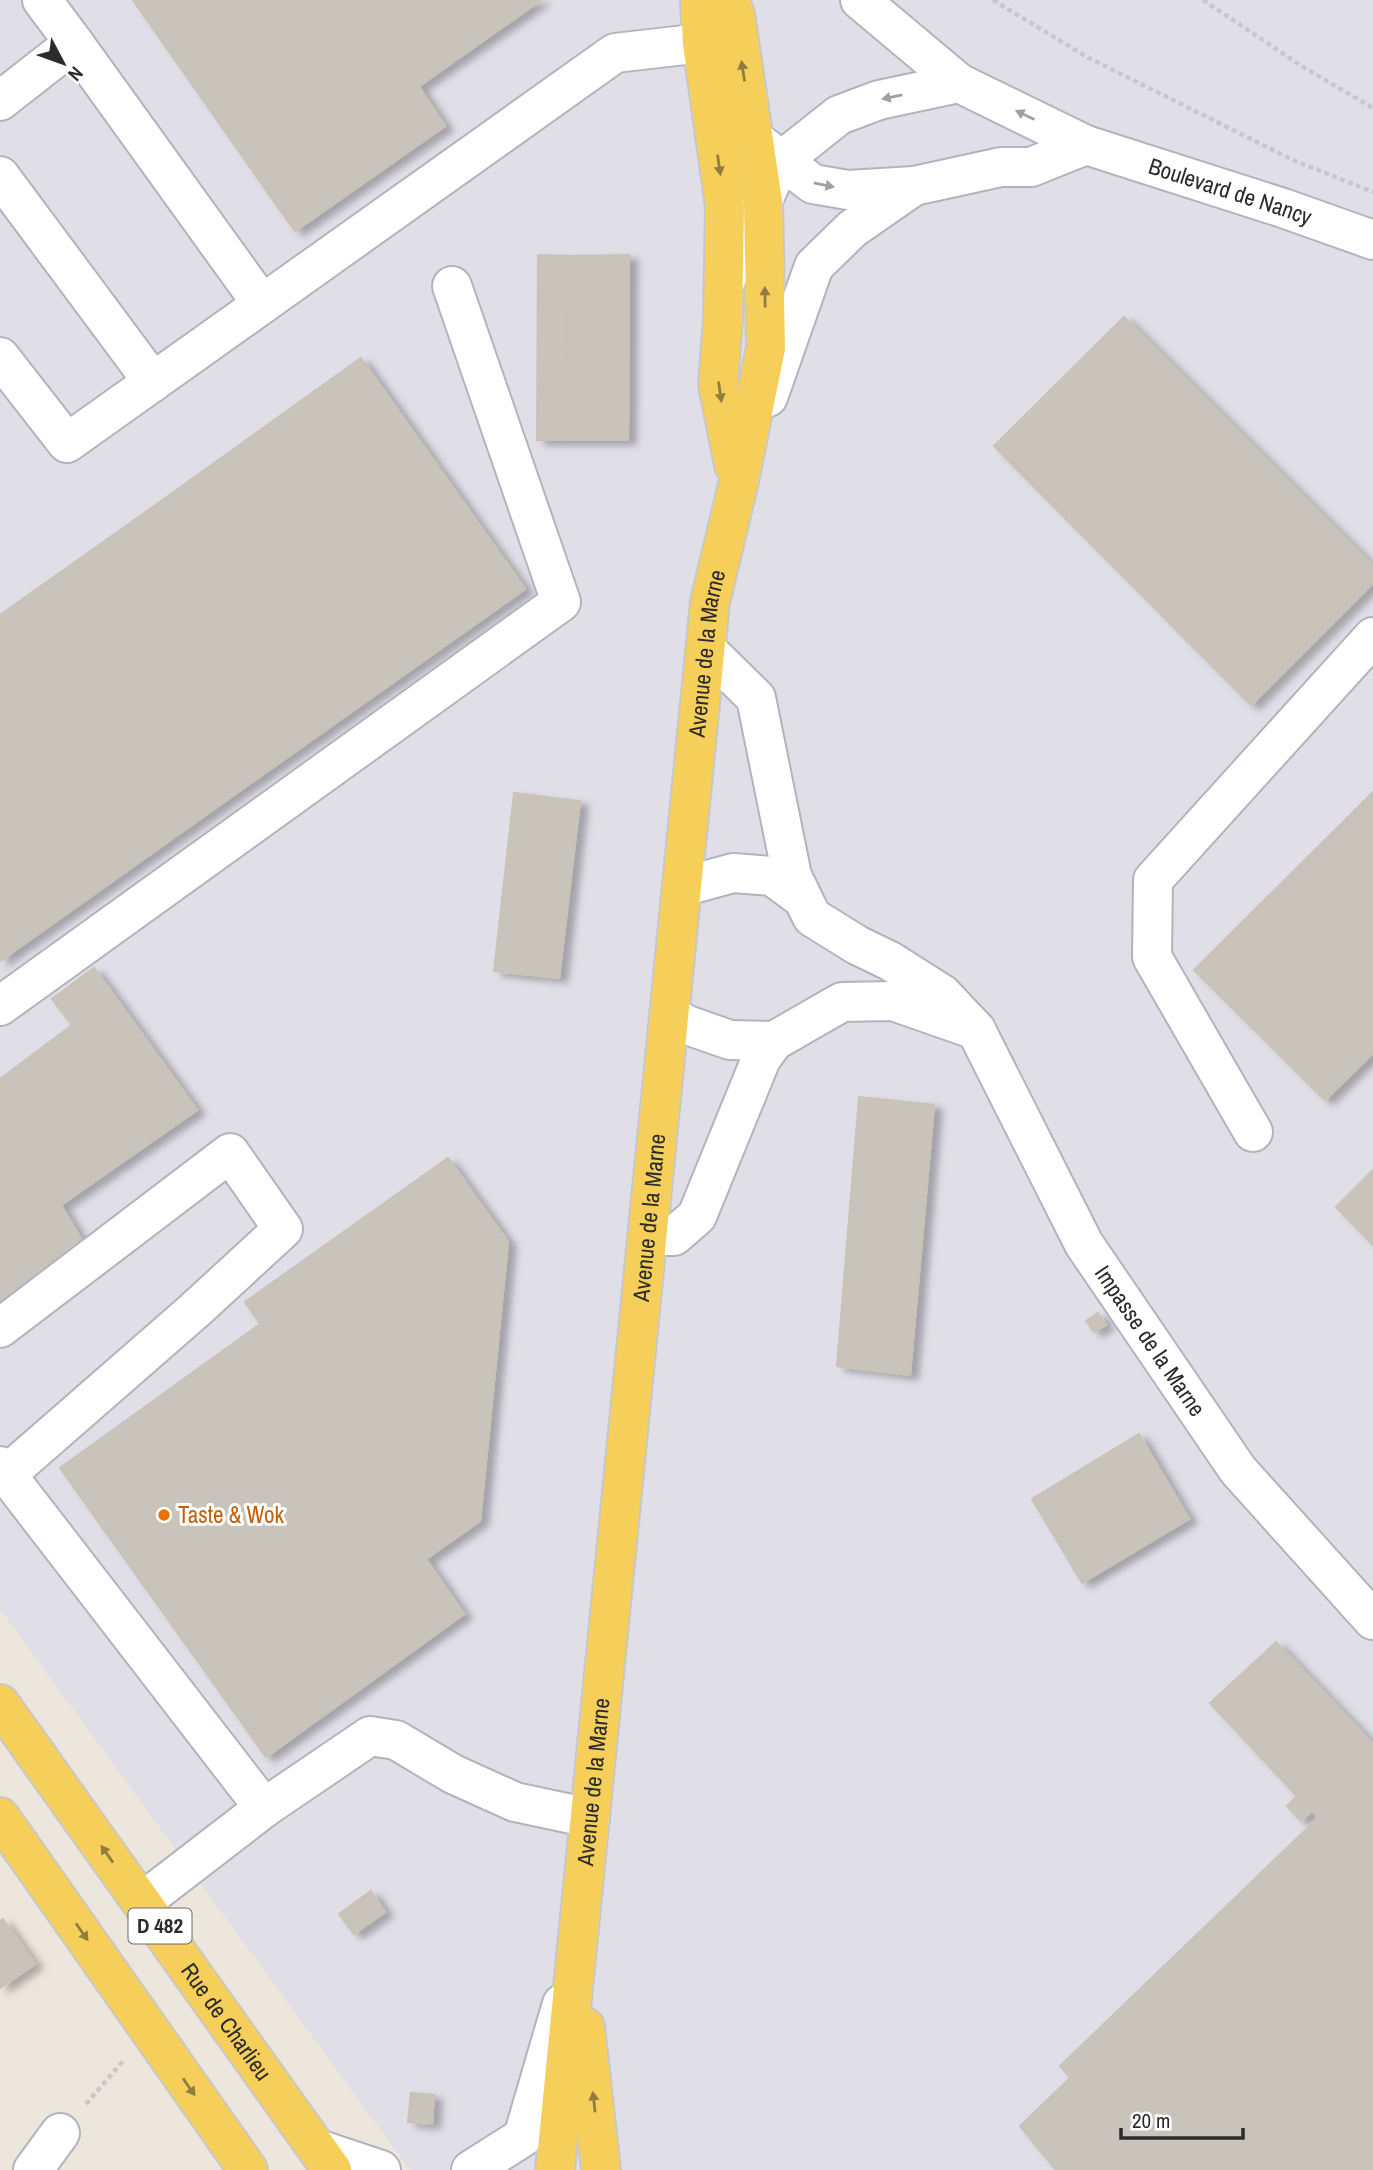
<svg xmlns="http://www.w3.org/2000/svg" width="1373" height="2170" font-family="'Archivo Narrow',sans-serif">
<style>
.industrial{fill:#e0dee6}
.building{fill:#c9c4bb;stroke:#c9c2b6;stroke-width:2;filter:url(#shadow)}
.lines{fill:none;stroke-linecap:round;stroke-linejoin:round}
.minor-casing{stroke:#b1b4bf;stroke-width:42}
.major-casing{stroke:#c8c8c8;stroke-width:42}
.path{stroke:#c8c8c8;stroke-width:4.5;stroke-dasharray:5 3.5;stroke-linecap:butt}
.minor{stroke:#fff;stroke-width:38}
.major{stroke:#f5cf5a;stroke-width:38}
.oneway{fill:#907d42}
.oneway2{fill:#a0a0a0}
.food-dot{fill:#e8710a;stroke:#fff;stroke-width:2.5}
.labels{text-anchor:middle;stroke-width:6;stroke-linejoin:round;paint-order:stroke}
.shield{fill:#fff;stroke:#6b6b6b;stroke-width:2}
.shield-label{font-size:21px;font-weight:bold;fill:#2b2b2b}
.street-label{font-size:23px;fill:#2b2b2b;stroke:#fff}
.food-label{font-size:23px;fill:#c56008;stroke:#fff;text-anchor:start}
</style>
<defs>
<filter id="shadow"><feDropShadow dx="8" dy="4.5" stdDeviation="3.5" flood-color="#0004"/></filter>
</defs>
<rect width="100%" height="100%" fill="#ede6dd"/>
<path class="industrial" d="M0,0H1373V2170H410L0,1609Z"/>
<g class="building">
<path d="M133,0H541L268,193Z"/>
<path d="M419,87L445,126L295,231L268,193Z"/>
<path d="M538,255L568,256L566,440H537Z"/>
<path d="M629,255L628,440H566L568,256Z"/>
<path d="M1124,317L1373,566V583L1251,705L994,446Z"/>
<path d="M361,358L525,589L289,756L126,526Z"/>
<path d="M126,526L289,756L0,961V615Z"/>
<path d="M1373,792V1053L1325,1100L1194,970Z"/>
<path d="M514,793L580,801L559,978L494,971Z"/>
<path d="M94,968L119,1002L72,1025L52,999Z"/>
<path d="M119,1002L197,1110L61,1205L84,1244L0,1302V1079L72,1025Z"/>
<path d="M859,1097L934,1105L910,1375L837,1366Z"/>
<path d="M448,1158L508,1242L480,1521L426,1559L464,1614L266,1757L60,1468L260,1324L245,1302Z"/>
<path d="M1373,1170V1245L1336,1207Z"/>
<path d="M1098,1313L1106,1325L1094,1332L1086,1321Z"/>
<path d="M1139,1434L1189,1519L1082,1583L1032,1499Z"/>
<path d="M1276,1642L1373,1744V2170H1056L1020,2126L1329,1829L1312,1811L1301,1821L1287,1806L1297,1796L1210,1703Z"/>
<path d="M1318,1818L1329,1829L1071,2078L1060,2066Z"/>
<path d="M371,1891L385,1912L354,1934L339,1914Z"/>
<path d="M3,1919L35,1964L0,1988V1921Z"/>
<path d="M411,2093L434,2095L432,2124L408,2122Z"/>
</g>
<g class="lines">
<defs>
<g id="minor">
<path d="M42,0L74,43"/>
<path id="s1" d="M860,0L959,83L1086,145L1283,208L1373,240"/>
<path d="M0,101L74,43L262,304"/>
<path d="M734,124L813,184L848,190L914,186L1001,167H1031L1086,145"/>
<path d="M0,176L153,382"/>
<path d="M724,284L781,161L839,115L879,100L959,83"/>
<path d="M0,357L67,443L615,53L702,43"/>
<path d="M768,397L814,266L852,229L914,186"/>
<path d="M682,887L733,873L772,876L802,898"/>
<path d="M0,1006L561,602L452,286"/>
<path d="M670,1015L687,1025L730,1040L774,1041"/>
<path id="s2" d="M976,1030L1084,1244L1238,1470L1373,1620"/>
<path d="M1253,1132L1152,957L1153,880L1373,637"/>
<path d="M648,1236H674L697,1216L761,1059L774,1041L842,1002L893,1001L976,1030L942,994L890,961L857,945L812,917L792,876L756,698L706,649"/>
<path d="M0,1328L230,1153L283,1229L195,1310L6,1475"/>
<path d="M0,1466L264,1808L142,1902"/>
<path d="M264,1808L370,1736L396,1740L453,1774L515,1802L590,1818"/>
<path d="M318,2149L381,2170"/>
<path d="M33,2170L60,2133"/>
<path d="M471,2170L523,2137L562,2004"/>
</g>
<g id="major">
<path d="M700,0L702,43L725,206L723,320L718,384L734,465"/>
<path id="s3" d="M0,1704L332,2170"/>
<path d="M0,1817L248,2170"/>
<path d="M585,2027L601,2170"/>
<path id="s4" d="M555,2170L710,602L738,485L766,348L763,202L735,14L729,0"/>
</g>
</defs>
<use href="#minor" class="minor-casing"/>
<use href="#major" class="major-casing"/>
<g class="path">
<path d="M993,0L1087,57L1293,160L1373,192"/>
<path d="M1203,0L1303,67L1373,108"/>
<path d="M86,2104L124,2060"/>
</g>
<use href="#minor" class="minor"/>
<use href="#major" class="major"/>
</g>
<defs><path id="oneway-solid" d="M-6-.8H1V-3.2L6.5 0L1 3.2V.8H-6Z" transform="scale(1.75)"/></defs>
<g class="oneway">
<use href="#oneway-solid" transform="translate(743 71) rotate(-99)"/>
<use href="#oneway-solid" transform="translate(719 165) rotate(82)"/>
<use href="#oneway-solid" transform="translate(765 297) rotate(-91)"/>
<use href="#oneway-solid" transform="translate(720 392) rotate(82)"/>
<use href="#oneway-solid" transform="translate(107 1854) rotate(-125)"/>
<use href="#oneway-solid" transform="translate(82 1932) rotate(55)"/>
<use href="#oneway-solid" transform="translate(189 2087) rotate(55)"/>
<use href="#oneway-solid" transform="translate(594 2102) rotate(-96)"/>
</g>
<g class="oneway2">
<use href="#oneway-solid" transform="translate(892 97) rotate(168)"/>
<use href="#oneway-solid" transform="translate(1025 115) rotate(-154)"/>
<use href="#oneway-solid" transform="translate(824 185) rotate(11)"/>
</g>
<circle class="food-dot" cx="164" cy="1515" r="7"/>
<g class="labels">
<rect class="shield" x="128.5" y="1908.5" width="63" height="35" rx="5"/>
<g class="shield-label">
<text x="160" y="1933">D 482</text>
</g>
<g class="street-label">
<text dy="8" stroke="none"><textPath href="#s1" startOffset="422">Boulevard de Nancy</textPath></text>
<text dy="8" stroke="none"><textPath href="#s4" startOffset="1524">Avenue de la Marne</textPath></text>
<text dy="8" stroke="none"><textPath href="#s4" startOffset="957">Avenue de la Marne</textPath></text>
<text dy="8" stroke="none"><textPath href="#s2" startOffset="357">Impasse de la Marne</textPath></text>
<text dy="8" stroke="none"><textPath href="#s4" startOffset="390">Avenue de la Marne</textPath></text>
<text dy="8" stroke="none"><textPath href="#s3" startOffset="390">Rue de Charlieu</textPath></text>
</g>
<g class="food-label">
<text x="178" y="1523">Taste &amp; Wok</text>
</g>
</g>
<g transform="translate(63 63) rotate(131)" stroke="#ffffff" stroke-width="5" paint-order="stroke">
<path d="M0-5L12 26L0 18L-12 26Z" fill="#2b2b2b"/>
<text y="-10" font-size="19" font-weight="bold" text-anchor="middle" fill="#2b2b2b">N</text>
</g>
<path d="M1121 2128v10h122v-10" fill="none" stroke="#2b2b2b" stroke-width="3.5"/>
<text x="1132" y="2128" font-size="21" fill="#2b2b2b" stroke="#ffffff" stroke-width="5" paint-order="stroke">20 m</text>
</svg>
